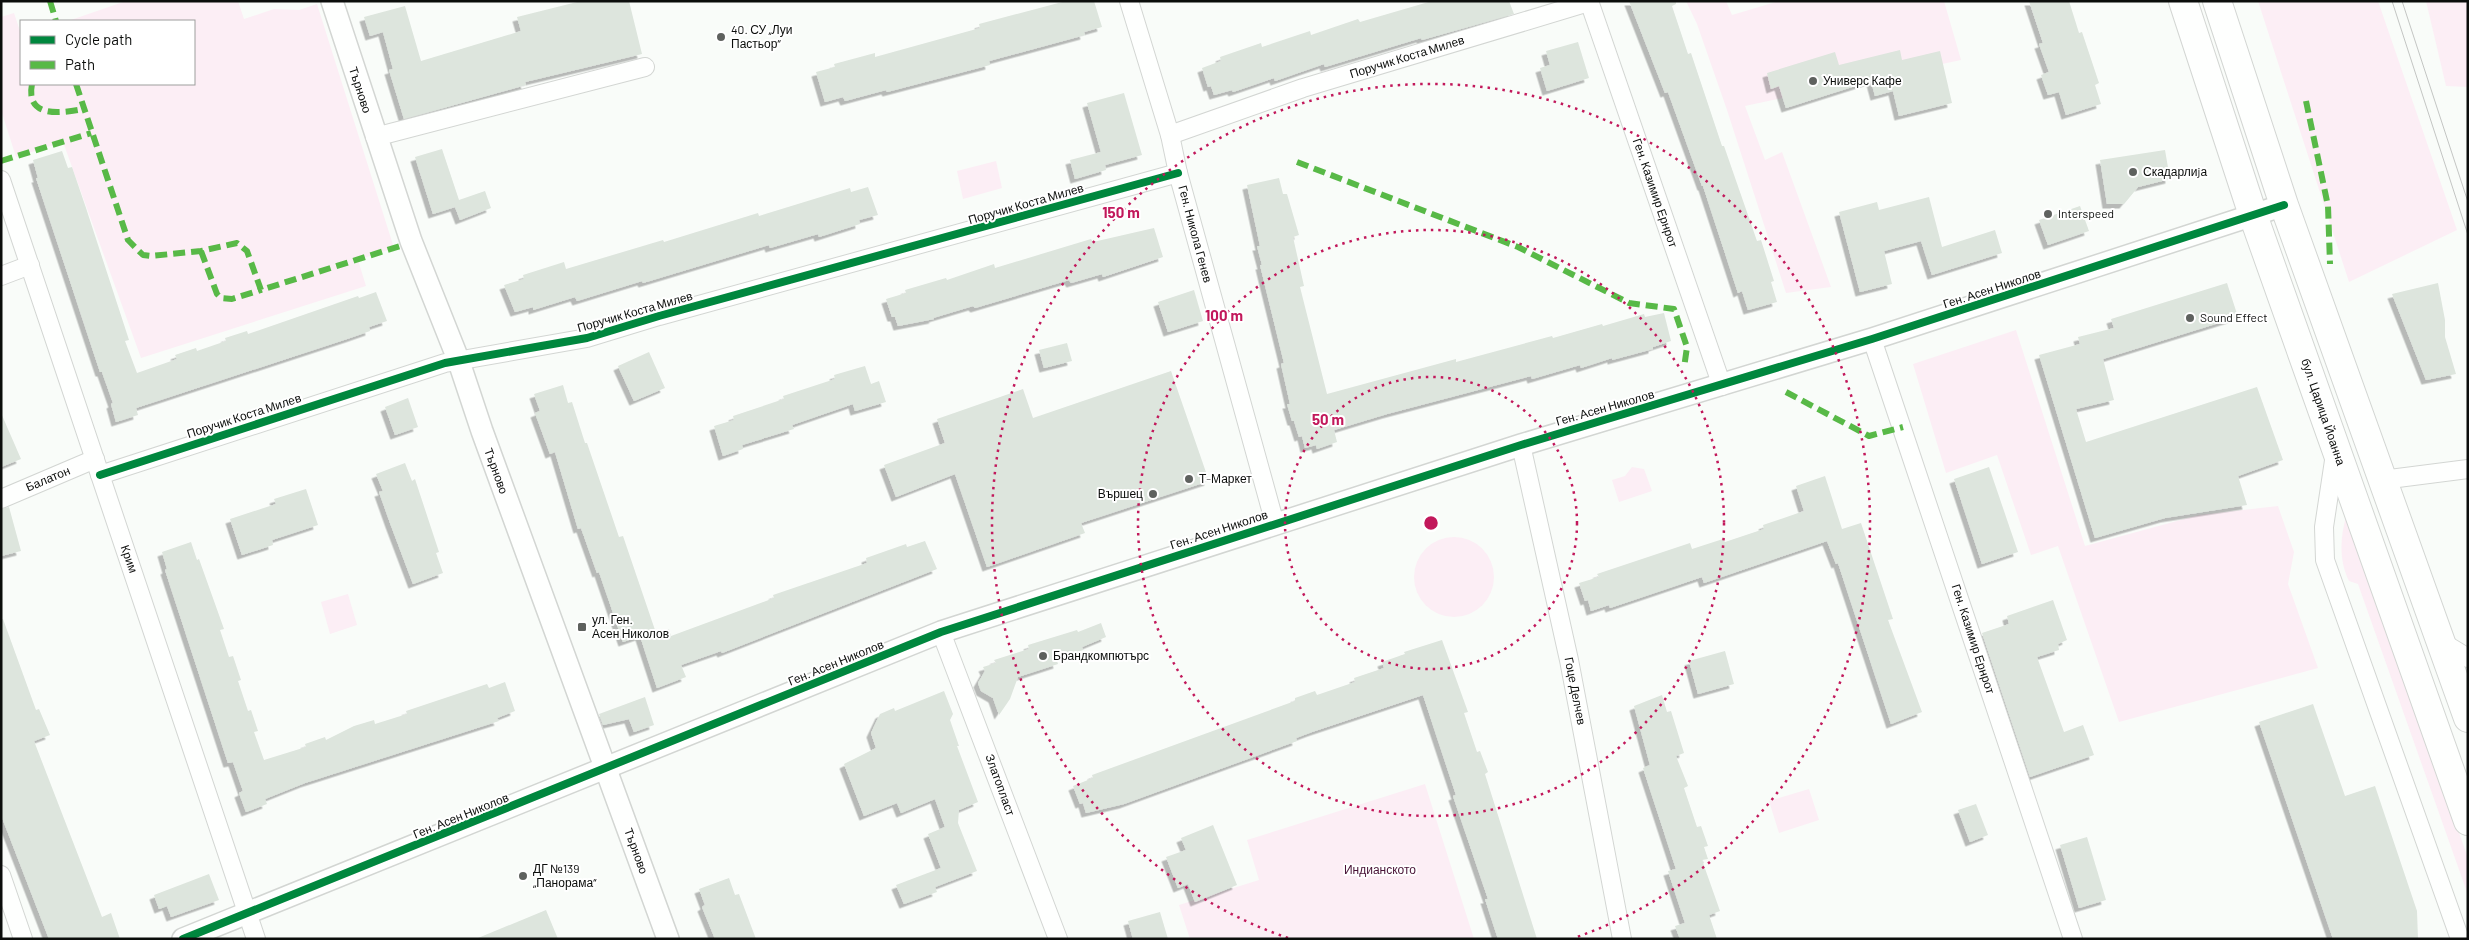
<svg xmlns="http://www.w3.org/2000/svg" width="2469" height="940" font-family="Barlow,sans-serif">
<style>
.green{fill:#fceef5}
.building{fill:#dde5dd;filter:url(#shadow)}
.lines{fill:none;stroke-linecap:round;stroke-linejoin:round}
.minor-casing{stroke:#d3d6d3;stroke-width:20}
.tertiary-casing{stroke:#d3d6d3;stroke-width:24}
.primary-casing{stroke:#d3d6d3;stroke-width:30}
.minor{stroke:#fefffe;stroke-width:18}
.tertiary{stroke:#fefffe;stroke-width:21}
.primary{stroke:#fefffe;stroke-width:28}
.tram{stroke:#c3c5c3;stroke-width:1}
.quiet{stroke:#58b947;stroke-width:6;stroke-dasharray:12 6;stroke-linecap:butt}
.cycleway-casing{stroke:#fff;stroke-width:11}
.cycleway{stroke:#00873e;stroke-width:8}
.ring{fill:none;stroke:#c2185b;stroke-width:2.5;stroke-dasharray:2.5 5}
.poi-dot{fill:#5e615e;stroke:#fff;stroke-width:2}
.labels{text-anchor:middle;stroke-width:4;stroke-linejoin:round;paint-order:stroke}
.poi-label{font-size:12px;fill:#0b0d0b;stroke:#fff;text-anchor:start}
.street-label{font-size:12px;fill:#0b0d0b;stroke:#fff}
.park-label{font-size:12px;fill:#481336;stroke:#fff}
.centre{fill:#c2185b;stroke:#fff;stroke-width:2.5}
.ring-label{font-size:15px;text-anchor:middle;font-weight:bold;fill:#c2185b;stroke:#fff;stroke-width:4;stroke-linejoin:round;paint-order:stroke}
</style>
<defs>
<filter id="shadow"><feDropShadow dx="-4.5" dy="4.5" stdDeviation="0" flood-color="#0004"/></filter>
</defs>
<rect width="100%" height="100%" fill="#f9fcf9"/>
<g class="green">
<path d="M126,1H238L244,19L274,9L299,10L317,4L394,248L358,260L366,286L141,358L63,142L16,157L1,110V17L14,13L21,34V84H194V21H68Z"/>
<path d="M1686,1H1726L1732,15L1779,1H1944L1961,60L1745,106L1765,160L1782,152L1831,287L1786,293L1727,110L1697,24Z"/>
<path d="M2258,1H2378L2457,230L2349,282Z"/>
<path d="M2426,1H2468V87L2446,86Z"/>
<path d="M996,161L1002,188L963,199L957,171Z"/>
<path d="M2016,330L2085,546L2199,515L2278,506L2294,552L2288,584L2318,668L2119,722L2058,546L2031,555L1997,455L1946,473L1913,364Z"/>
<path d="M1632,467L1644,469L1652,491L1619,502L1612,480L1625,476Z"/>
<path d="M2346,517L2468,858V895L2358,584L2349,581C2339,561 2340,538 2346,517Z"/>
<circle cx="1454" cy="577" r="40"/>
<path d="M348,594L357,625L330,634L321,602Z"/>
<path d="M1425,784L1474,939H1190L1179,905L1259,880L1247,840Z"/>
<path d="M1809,789L1819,820L1779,833L1769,801Z"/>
</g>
<g class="building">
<path d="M581,1H629L642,54L525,82L526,85L404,119L389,70L393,69L383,32L370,36L364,17L405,6L421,61L521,31L517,17Z"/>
<path d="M1066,1H1094L1102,27L1084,32L1085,35L989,61L990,65L887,92L886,90L845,101L843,97L825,102L816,72L835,67L834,64L875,53V57L980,28L979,24Z"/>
<path d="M1432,1H1509L1514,14L1422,40L1421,38L1325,67L1324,64L1275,81L1274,78L1233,92L1232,90L1214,95L1211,86L1208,87L1202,68L1221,61L1220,57L1261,43L1262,47L1310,31L1311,35L1358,19L1360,22Z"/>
<path d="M1629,1H1676V4L1672,6L1688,54L1691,53L1722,146H1724L1757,241L1761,240L1774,281L1771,282L1777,302L1748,310L1742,291L1738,293L1703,186H1702L1668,92L1665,93Z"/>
<path d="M2029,1H2069L2079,33L2082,32L2099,83L2095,85L2101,104L2066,115L2059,92L2048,95L2041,75L2049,72L2039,44L2043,43Z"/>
<path d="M1578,42L1589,78L1547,91L1540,68L1550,65L1546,51Z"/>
<path d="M1900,50L1902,60L1940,51L1952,103L1899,116L1893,91L1875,96L1871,81L1786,108L1779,86L1771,89L1767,73L1835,52L1839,65Z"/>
<path d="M1124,93L1142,155L1105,165L1106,170L1075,179L1070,160L1101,152L1087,103Z"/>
<path d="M442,149L459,200L485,191L491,208L460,220L455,207L433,214L415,157Z"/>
<path d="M2165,150L2170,179L2138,187L2124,204H2107L2100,160Z"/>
<path d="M62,151L68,168L72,167L86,208L129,340L125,341L137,373L177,359L175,355L196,348L197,351L226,341L225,338L247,331L248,334L358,296L359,298L376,292L387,321L369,327L370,331L350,338L136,408L138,415L116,422L111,404L113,403L102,372H100L36,178H38L33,160Z"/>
<path d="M1279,178L1283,194H1287L1299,235L1293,237L1304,286L1300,287L1327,394L1456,359V362L1552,336L1553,338L1602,324L1603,326L1644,314L1645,317L1664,313L1671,341L1653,347V349L1612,360V358L1581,368L1580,365L1532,379L1531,376L1387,414L1334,430L1337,442L1317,449L1316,445L1305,448L1302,436L1299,437L1294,421H1292L1287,404H1290L1281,364L1284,363L1260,265H1262L1257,246H1260L1247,185Z"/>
<path d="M868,187L878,215L859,220L860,224L819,237L818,234L770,248L769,245L643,283L642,281L577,301L575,297L533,310V307L515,312L504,285L524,279L523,275L564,262L566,269L663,240L664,242L758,213L759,216L850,188L851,192Z"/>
<path d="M1929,197L1942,247L1995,230L2002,253L1932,275L1921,241L1884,251L1892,284L1860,292L1839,212L1877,202L1879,210Z"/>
<path d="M2080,206L2089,231L2048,245L2039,220Z"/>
<path d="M1154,228L1163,257L1103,277L1102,274L1071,283L1069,280L975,308L973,306L933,318L934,319L898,326L895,317H892L886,299L906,293L905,290L946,278L947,280L994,264L995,268L1091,239L1093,242Z"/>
<path d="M2227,283L2238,317L2103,359L2114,400L2076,409L2086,442L2257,387L2283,460L2238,476L2247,505L2165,518L2095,538L2039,355L2080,344L2078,337L2114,328L2111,319Z"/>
<path d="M2438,283L2445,320V337L2456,374L2426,380L2392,294Z"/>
<path d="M1194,290L1203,321L1168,332L1158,302Z"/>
<path d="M1067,343L1072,361L1044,368L1039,350Z"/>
<path d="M649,352L665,388L634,401L618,366Z"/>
<path d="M865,366L871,384L879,381L886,402L855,411L853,404L792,425L794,429L742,445L743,449L723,456L714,426L734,420L733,416L784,399L783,396L835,379L834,375Z"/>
<path d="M1171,371L1209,481L1081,523L1085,533L987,567L955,474L896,497L884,465L945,443L937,419L1023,389L1033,418Z"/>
<path d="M563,385L568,403L572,402L585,443H587L619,537L623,536L655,630H658L660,633L669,629L671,636L774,598L773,595L867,563L866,558L906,544L907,547L925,541L937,569L722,653L721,651L681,665L686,677L657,688L640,636L623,642L599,572L597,573L581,528L578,529L555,452L550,454L535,413L540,411L534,394Z"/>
<path d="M408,398L418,427L395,435L385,407Z"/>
<path d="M1,413L21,459L1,467Z"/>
<path d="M405,463L412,481L415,479L439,552L436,553L443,573L413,584L390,523L379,492L383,491L376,474Z"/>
<path d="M1989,467L2018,552L1982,564L1954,479Z"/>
<path d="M1825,476L1842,529L1861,523L1893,619L1888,620L1922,712L1891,724L1838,563L1836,564L1827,541L1704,583L1702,577L1610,608L1609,605L1591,611L1588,600L1585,601L1579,583L1599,577L1597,574L1690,543L1692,549L1723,539L1725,542L1764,529L1763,525L1804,511L1796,486Z"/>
<path d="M306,489L318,525L272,540L273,545L242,555L230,519L276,504L274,499Z"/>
<path d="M9,507L21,551L1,556V509Z"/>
<path d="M191,542L197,560L199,559L224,629L220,630L229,657L233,656L241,680L238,681L248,711L251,710L258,731L254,732L264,760L306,747L305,744L325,737L326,740L354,726L374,720L375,724L407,714L406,711L487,684L489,688L505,682L515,711L497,718L499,721L305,783L265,799L267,804L246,812L239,793L243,791L233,762L228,763L165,570L167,569L162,552Z"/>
<path d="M2053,600L2067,640L2058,644L2059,650L2037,657L2064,732L2083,725L2094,755L2030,777L1982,633L2009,624L2007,616Z"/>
<path d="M1,619H3L36,710L39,709L50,735L34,741L102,917L111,913L120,939H49L1,815Z"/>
<path d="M1101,623L1106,637L1082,647L1083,650L1056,658L1058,664L1018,677L1010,699L999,715L993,698L981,691L978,683L985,671L983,667L996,663L994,660L1029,649L1028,645L1077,630L1078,632Z"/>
<path d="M1442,640L1468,712L1464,713L1477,752L1480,751L1488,772L1485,774L1537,939H1498L1485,899H1488L1453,796L1456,795L1423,695L1312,732L1296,738L1297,741L1124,804L1086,813L1083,803L1080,804L1073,786L1093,778L1092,775L1295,701V698L1315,691L1317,695L1355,682L1354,678L1384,668L1382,662L1405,654L1404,652Z"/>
<path d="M1725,651L1734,684L1698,694L1689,661Z"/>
<path d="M944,691L953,714L950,720L959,746H957L978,802L959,810L958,823L977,871L935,887L937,892L904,904L896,885L941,868L928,834L945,827L935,799L901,813L897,803L864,816L844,764L876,748L871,733L880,714L894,708L895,711Z"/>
<path d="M1662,695L1667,712L1671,711L1684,753L1676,756L1688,786L1684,788L1697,827L1701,826L1708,846L1704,847L1708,859L1702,860L1720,911L1709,915L1717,939H1680L1675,926L1685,923L1668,871L1676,869L1643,768L1650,765L1634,706Z"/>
<path d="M645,697L654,725L634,732L629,719L603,725L599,714Z"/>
<path d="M2313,704L2345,796L2375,786L2417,911L2418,939H2333L2259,722Z"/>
<path d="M1976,804L1988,835L1970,842L1958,810Z"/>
<path d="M1213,825L1237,885L1195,902L1188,884L1178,888L1166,857L1186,850L1181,838Z"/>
<path d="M2087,837L2106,900L2079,908L2060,845Z"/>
<path d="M209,874L219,900L171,917L167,906L159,909L154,895Z"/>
<path d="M729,878L735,895L739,894L756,939H715L702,907L705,905L699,889Z"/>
<path d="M546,910L558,939H478V938Z"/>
<path d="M1160,912L1168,939H1133L1128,921Z"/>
</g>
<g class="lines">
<defs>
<g id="minor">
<path d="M1129,1L1170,135L1178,173L1275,524"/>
<path d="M1589,1L1722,386"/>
<path d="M1170,135L1303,88L1589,2"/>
<path d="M375,137L645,67"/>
<path d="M1,180L256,939"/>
<path d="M1,276L30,265"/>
<path d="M1872,339L2073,939"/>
<path d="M1521,445L1569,660L1622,939"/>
<path d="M2335,454L2324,527L2325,560L2460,939"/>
<path d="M100,475L445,363L587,338L659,316L1178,173"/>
<path d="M2382,480L2468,469"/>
<path d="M1,499L95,459"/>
<path d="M941,632L1058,939"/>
<path d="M2440,641L2468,658"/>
<path d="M1,875L23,939"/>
</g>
<g id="tertiary">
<path d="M332,1L411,241L458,359L482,431L668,939"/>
<path d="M183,939L941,632L1521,445L1872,339L2284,205"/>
</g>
<g id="primary">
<path d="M2183,1L2253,215L2468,821"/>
<path d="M2217,1L2284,205L2468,718"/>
</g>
</defs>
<use href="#minor" class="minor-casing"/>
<use href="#tertiary" class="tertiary-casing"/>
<use href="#primary" class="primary-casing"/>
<use href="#minor" class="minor"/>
<use href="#tertiary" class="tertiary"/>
<use href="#primary" class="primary"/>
<g class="tram">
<path d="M2392,1L2468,235"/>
<path d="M2402,1L2468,202"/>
</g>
<g class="quiet">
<path d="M50,1L56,21"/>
<path d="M32,84C25,119 62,113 83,109"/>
<path d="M76,84L128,240L143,255L151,256L201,251L237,243L247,251L261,290L400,246"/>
<path d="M2306,101L2328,206L2330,264"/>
<path d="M1,161L91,133"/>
<path d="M1297,162L1518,247L1629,303L1674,309L1687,347L1684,368"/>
<path d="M201,251L217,294L221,298L232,299L261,290"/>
<path d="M1786,392L1869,436L1903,427"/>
</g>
<defs>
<g id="cycleway">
<path d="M100,475L445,363L587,338L659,316L1178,173"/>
<path d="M183,939L941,632L1521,445L1872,339L2284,205"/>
</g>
</defs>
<use href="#cycleway" class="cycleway-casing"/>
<use href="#cycleway" class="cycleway"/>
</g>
<g class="ring">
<circle cx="1431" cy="523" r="146"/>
<circle cx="1431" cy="523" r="293"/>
<path d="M1288 938A439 439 0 1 1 1574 938"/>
</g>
<g class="poi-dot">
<circle cx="721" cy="37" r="5"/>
<circle cx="1813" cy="81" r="5"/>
<circle cx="2133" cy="172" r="5"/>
<circle cx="2048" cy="214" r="5"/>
<circle cx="2190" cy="318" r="5"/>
<circle cx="1189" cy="479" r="5"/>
<circle cx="1153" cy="494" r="5"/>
<rect x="577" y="622" width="10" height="10" rx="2.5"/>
<circle cx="1043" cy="656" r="5"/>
<circle cx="523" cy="876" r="5"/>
</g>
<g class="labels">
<g class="poi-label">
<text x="731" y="34">40. СУ „Луи<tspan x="731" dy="14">Пастьор“</tspan></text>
<text x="1823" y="85">Универс Кафе</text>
<text x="2143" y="176">Скадарлиjа</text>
<text x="2058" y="218">Interspeed</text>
<text x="2200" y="322">Sound Effect</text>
<text x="1199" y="483">Т-Маркет</text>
<text x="1143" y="498" text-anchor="end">Вършец</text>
<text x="592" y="624">ул. Ген.<tspan x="592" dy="14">Асен Николов</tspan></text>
<text x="1053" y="660">Брандкомпютърс</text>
<text x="533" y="873">ДГ №139<tspan x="533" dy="14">„Панорама“</tspan></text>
</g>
<g class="street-label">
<text transform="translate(1407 57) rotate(-17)" y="4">Поручик Коста Милев</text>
<text transform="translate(360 90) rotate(72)" y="4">Търново</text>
<text transform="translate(1655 193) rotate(71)" y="4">Ген. Казимир Ернрот</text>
<text transform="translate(1026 204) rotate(-16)" y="4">Поручик Коста Милев</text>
<text transform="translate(1195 234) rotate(75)" y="4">Ген. Никола Генев</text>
<text transform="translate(1992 289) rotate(-18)" y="4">Ген. Асен Николов</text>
<text transform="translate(635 312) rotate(-16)" y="4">Поручик Коста Милев</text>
<text transform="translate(1605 408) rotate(-16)" y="4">Ген. Асен Николов</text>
<text transform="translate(2323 412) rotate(71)" y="4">бул. Царица Йоанна</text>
<text transform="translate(244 416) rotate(-18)" y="4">Поручик Коста Милев</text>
<text transform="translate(496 471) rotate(70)" y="4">Търново</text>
<text transform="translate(48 479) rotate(-23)" y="4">Балатон</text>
<text transform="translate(1219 530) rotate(-18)" y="4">Ген. Асен Николов</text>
<text transform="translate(129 559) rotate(71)" y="4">Крим</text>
<text transform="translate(1973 639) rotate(72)" y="4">Ген. Казимир Ернрот</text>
<text transform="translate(836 663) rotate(-22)" y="4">Ген. Асен Николов</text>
<text transform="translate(1575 691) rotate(79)" y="4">Гоце Делчев</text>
<text transform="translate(1000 785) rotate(70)" y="4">Златопласт</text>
<text transform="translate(461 816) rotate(-22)" y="4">Ген. Асен Николов</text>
<text transform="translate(636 851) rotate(70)" y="4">Търново</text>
</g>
<g class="park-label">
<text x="1380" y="874">Индианското</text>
</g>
</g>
<circle cx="1431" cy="523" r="8" class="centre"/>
<g class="ring-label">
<text x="1121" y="218">150 m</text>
<text x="1224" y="321">100 m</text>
<text x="1328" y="425">50 m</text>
</g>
<rect width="2469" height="940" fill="none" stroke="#0b0d0b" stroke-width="5"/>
<rect x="20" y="20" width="175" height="65" fill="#ffffff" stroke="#9d9e9d"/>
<rect x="30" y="36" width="25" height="8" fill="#00873e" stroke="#9d9e9d"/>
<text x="65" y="45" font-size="15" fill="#0b0d0b">Cycle path</text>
<rect x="30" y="61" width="25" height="8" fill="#58b947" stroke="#9d9e9d"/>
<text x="65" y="70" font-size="15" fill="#0b0d0b">Path</text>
</svg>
